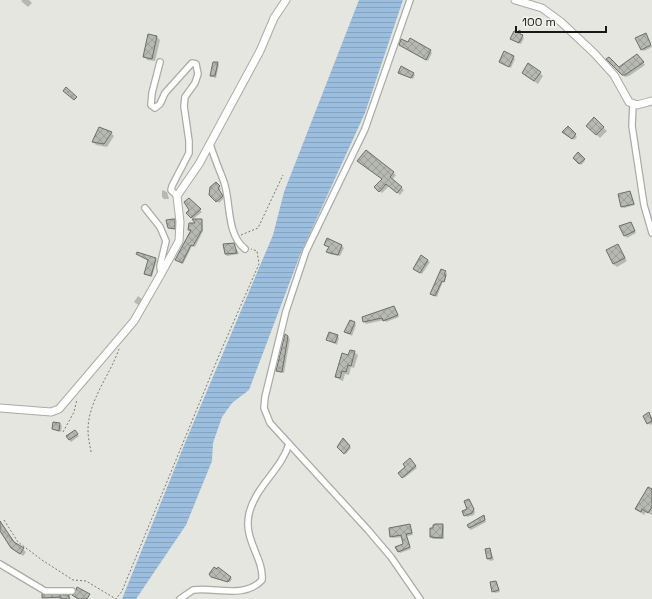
<svg xmlns="http://www.w3.org/2000/svg" width="652" height="599" font-family="'Space Grotesk',sans-serif">
<style>
.water{fill:url(#water-rules)}
.shadow{fill:#0003}
.building{fill:url(#building-cross-hatch);stroke:#6c6e68}
.lines{fill:none;stroke-linecap:round;stroke-linejoin:round}
.minor-casing{stroke:#a9aba5;stroke-width:8}
.tertiary-casing{stroke:#a9aba5;stroke-width:9}
.path{stroke:#797a76;stroke-width:1;stroke-dasharray:2 2;stroke-linecap:butt}
.minor{stroke:#fff;stroke-width:5.5}
.tertiary{stroke:#fff;stroke-width:7}
</style>
<defs>
<pattern id="water-rules" width="6" height="5" patternUnits="userSpaceOnUse"><rect width="6" height="5" fill="#9cbede"/><path d="M0 2.5h6" fill="none" stroke="#86a3be"/></pattern>
<pattern id="building-cross-hatch" width="8" height="8" patternUnits="userSpaceOnUse"><rect width="8" height="8" fill="#b6b8b2"/><path d="M0 0l8 8M0 8l8-8" fill="none" stroke="#9c9d98"/></pattern>
</defs>
<rect width="100%" height="100%" fill="#e4e6df"/>
<path class="water" d="M359,0H403L365,113L300,255L249,390L232,403L222,417L213,443L212,461L186,525L136,599H122L187,438L273,235L284,192Z"/>
<g class="shadow">
<path d="M22,0H29L32,3L28,7L21,1Z"/>
<path d="M519,32L524,38L521,44L513,40Z"/>
<path d="M646,34L652,47L644,51L642,49Z"/>
<path d="M157,37L160,40L155,61L147,60L144,56Z"/>
<path d="M400,45L430,51L432,53L428,61Z"/>
<path d="M513,57L515,59L511,68L500,62Z"/>
<path d="M638,57L645,65L629,76L625,77L608,59L619,69Z"/>
<path d="M217,63L219,65L216,78L213,77L211,76Z"/>
<path d="M399,72L413,74L415,75L413,79Z"/>
<path d="M540,73L543,76L538,84L526,76Z"/>
<path d="M594,119L607,131L600,138L587,126Z"/>
<path d="M568,128L577,137L574,140L565,134Z"/>
<path d="M111,133L114,136L107,147L96,145L93,142Z"/>
<path d="M366,152L396,175L392,180L404,190L400,195L389,186L382,193L376,187L383,180Z"/>
<path d="M578,153L585,161L581,165L574,158Z"/>
<path d="M216,183L221,189L219,190L224,198L219,203L210,195Z"/>
<path d="M162,190L167,192L169,199H164L162,197Z"/>
<path d="M630,193L635,205L624,208L622,207Z"/>
<path d="M189,199L202,212L193,219L188,213L190,211Z"/>
<path d="M202,220L203,231L195,247L192,246L183,264L178,261L176,260L191,232L189,230L190,224H197Z"/>
<path d="M632,225L636,233L627,238L625,236Z"/>
<path d="M234,244L239,254L227,256L225,254Z"/>
<path d="M325,245L342,246L344,248L340,256L329,254L327,252L329,247Z"/>
<path d="M618,245L627,261L617,267L613,264Z"/>
<path d="M138,254L157,260L152,277L145,274L149,261Z"/>
<path d="M422,257L430,262L422,274L416,271Z"/>
<path d="M446,272L447,273L445,282L443,281L437,297L431,294Z"/>
<path d="M138,296L143,300L140,306L134,302Z"/>
<path d="M394,307L399,317L386,322L384,320L366,324L364,322V318Z"/>
<path d="M354,323L356,325L352,336L346,332Z"/>
<path d="M337,336L339,338L337,345L327,339Z"/>
<path d="M288,337L290,339L284,373L279,372L277,370Z"/>
<path d="M354,352L358,355L354,368L351,367L349,375L345,374L343,381L340,380L336,377L349,356Z"/>
<path d="M649,414L652,417V424L650,425L648,423Z"/>
<path d="M60,424L62,426L61,432L53,429Z"/>
<path d="M76,433L79,436L71,442L67,437Z"/>
<path d="M343,439L351,448L346,454L338,447Z"/>
<path d="M410,460L417,468L404,478L400,473L407,467Z"/>
<path d="M652,490V515L646,512L644,515L636,509Z"/>
<path d="M469,500L475,512L474,515L467,517L465,515L468,509Z"/>
<path d="M484,516L486,522L471,530L469,528Z"/>
<path d="M0,522L16,544L26,552L23,556L12,548L0,530Z"/>
<path d="M410,525L413,535L407,536L411,549L400,553L399,551L405,545L403,537L393,538L391,536Z"/>
<path d="M443,525L444,527V539H433L431,537Z"/>
<path d="M490,549L494,560L490,561L488,559Z"/>
<path d="M218,569L232,579L230,582L211,576Z"/>
<path d="M496,582L500,592L495,593L493,591Z"/>
<path d="M69,596L71,599L43,598Z"/>
</g>
<g class="building">
<path d="M520,30V34L523,35L519,43L510,39L514,31L517,32Z"/>
<path d="M646,33L651,45L641,50L635,38Z"/>
<path d="M148,34L157,36L152,59L143,57Z"/>
<path d="M410,38L431,50L426,60L399,45L401,39L408,42Z"/>
<path d="M504,51L514,56L509,67L499,62Z"/>
<path d="M637,54L644,62L625,75H622L606,59L609,57L619,67Z"/>
<path d="M213,62H218L215,76H210Z"/>
<path d="M528,63L541,72L534,81L522,73Z"/>
<path d="M401,66L414,73L411,78L398,73Z"/>
<path d="M66,87L77,97L74,100L63,91Z"/>
<path d="M594,117L604,127L596,135L586,126Z"/>
<path d="M568,126L576,134L572,139L562,132Z"/>
<path d="M99,127L112,132L104,144L92,142Z"/>
<path d="M366,150L394,172L390,177L402,187L397,193L386,184L379,192L374,187L382,179L357,161Z"/>
<path d="M578,152L585,159L579,164L573,158Z"/>
<path d="M216,182L220,186L218,188L223,196L216,202L209,195L210,187Z"/>
<path d="M630,191L634,204L621,207L618,194Z"/>
<path d="M189,198L201,209L191,218L186,213L189,210L184,202Z"/>
<path d="M173,219H175V229L168,228L166,220Z"/>
<path d="M192,219H202V230L193,246L191,245L182,263L175,260L191,230H188L189,223H195Z"/>
<path d="M631,222L635,231L624,236L619,226Z"/>
<path d="M327,238L342,245L338,255L326,252L329,247L324,245Z"/>
<path d="M234,243L237,253L225,254L223,244Z"/>
<path d="M618,244L625,258L613,264L606,250Z"/>
<path d="M137,252L156,258L151,276L144,274L148,260L136,254Z"/>
<path d="M421,255L428,260L420,273L413,269Z"/>
<path d="M441,269L446,271L444,274L446,275L444,282L442,281L435,296L430,294Z"/>
<path d="M394,306L398,315L383,321L382,318L363,322L362,317Z"/>
<path d="M350,320L355,322L350,334L344,332Z"/>
<path d="M329,332L338,335L335,343L326,340Z"/>
<path d="M285,334L288,336L282,372L276,371Z"/>
<path d="M350,350L355,351L351,366L348,365L346,372L342,371L340,378L335,377L342,353L348,355Z"/>
<path d="M649,412L652,421L647,424L643,416Z"/>
<path d="M53,422L60,423L59,431L52,429Z"/>
<path d="M75,430L78,434L69,440L66,436Z"/>
<path d="M343,438L350,446L344,454L337,447Z"/>
<path d="M410,458L416,466L402,478L398,473L405,467L403,464Z"/>
<path d="M648,487L652,489V507L648,513L642,509L641,512L635,509Z"/>
<path d="M469,499L474,509L472,513L464,516L462,511L467,509L464,501Z"/>
<path d="M484,515L485,520L469,528L467,525Z"/>
<path d="M0,521L14,542L24,548L20,554L11,548L0,531Z"/>
<path d="M410,524L412,533L406,534L410,547L398,552L395,547L403,544L401,535L390,537L389,528Z"/>
<path d="M435,524H443L442,538L430,537V528H433V525Z"/>
<path d="M490,548L492,558L487,559L485,549Z"/>
<path d="M214,567L217,569L218,567L231,577L228,582L211,577L209,574Z"/>
<path d="M496,581L499,590L492,592L490,582Z"/>
<path d="M77,587L90,594L87,599H78L72,595L75,593Z"/>
<path d="M42,594L69,595V599H61V597L42,598Z"/>
</g>
<g class="lines">
<defs>
<g id="minor">
<path d="M410,0L365,129L306,251L286,311L265,397L264,408L270,423L368,530L391,557L420,599"/>
<path d="M160,62L152,93L151,105L155,108L160,104L165,93L192,63L196,64L198,74L195,83L185,97L184,106L189,141V153L172,186L171,190L177,196"/>
<path d="M633,104L632,126L644,205L652,233"/>
<path d="M210,144C214,157 219,169 224,182C231,202 226,234 245,249"/>
<path d="M145,208L160,227L166,241L160,266L161,274"/>
<path d="M0,564L45,591H72"/>
<path d="M180,599L193,590C216,587 245,599 262,580C264,558 243,540 249,514C255,487 281,470 289,444"/>
</g>
<g id="tertiary">
<path d="M515,0L542,8L561,22L594,53L614,75L629,102L637,105L652,101"/>
<path d="M0,408L51,412L59,409L134,321L161,274L179,241L180,222L177,196L199,164L260,51L274,18L286,0"/>
</g>
</defs>
<use href="#minor" class="minor-casing"/>
<use href="#tertiary" class="tertiary-casing"/>
<g class="path">
<path d="M241,235L258,228L283,175"/>
<path d="M63,432L74,412L77,399"/>
<path d="M91,452C90,445 88,438 88,430C88,401 110,375 119,349"/>
<path d="M4,520L18,542L42,560L73,580L86,581L116,599L122,591L220,353L259,264L257,251L251,249"/>
</g>
<use href="#minor" class="minor"/>
<use href="#tertiary" class="tertiary"/>
</g>
<path d="M516 26v6h90v-6" fill="none" stroke="#171715" stroke-width="2"/>
<text x="522" y="26" font-size="12" fill="#171715" stroke="#f1f3ec" stroke-width="3" paint-order="stroke">100 m</text>
</svg>
